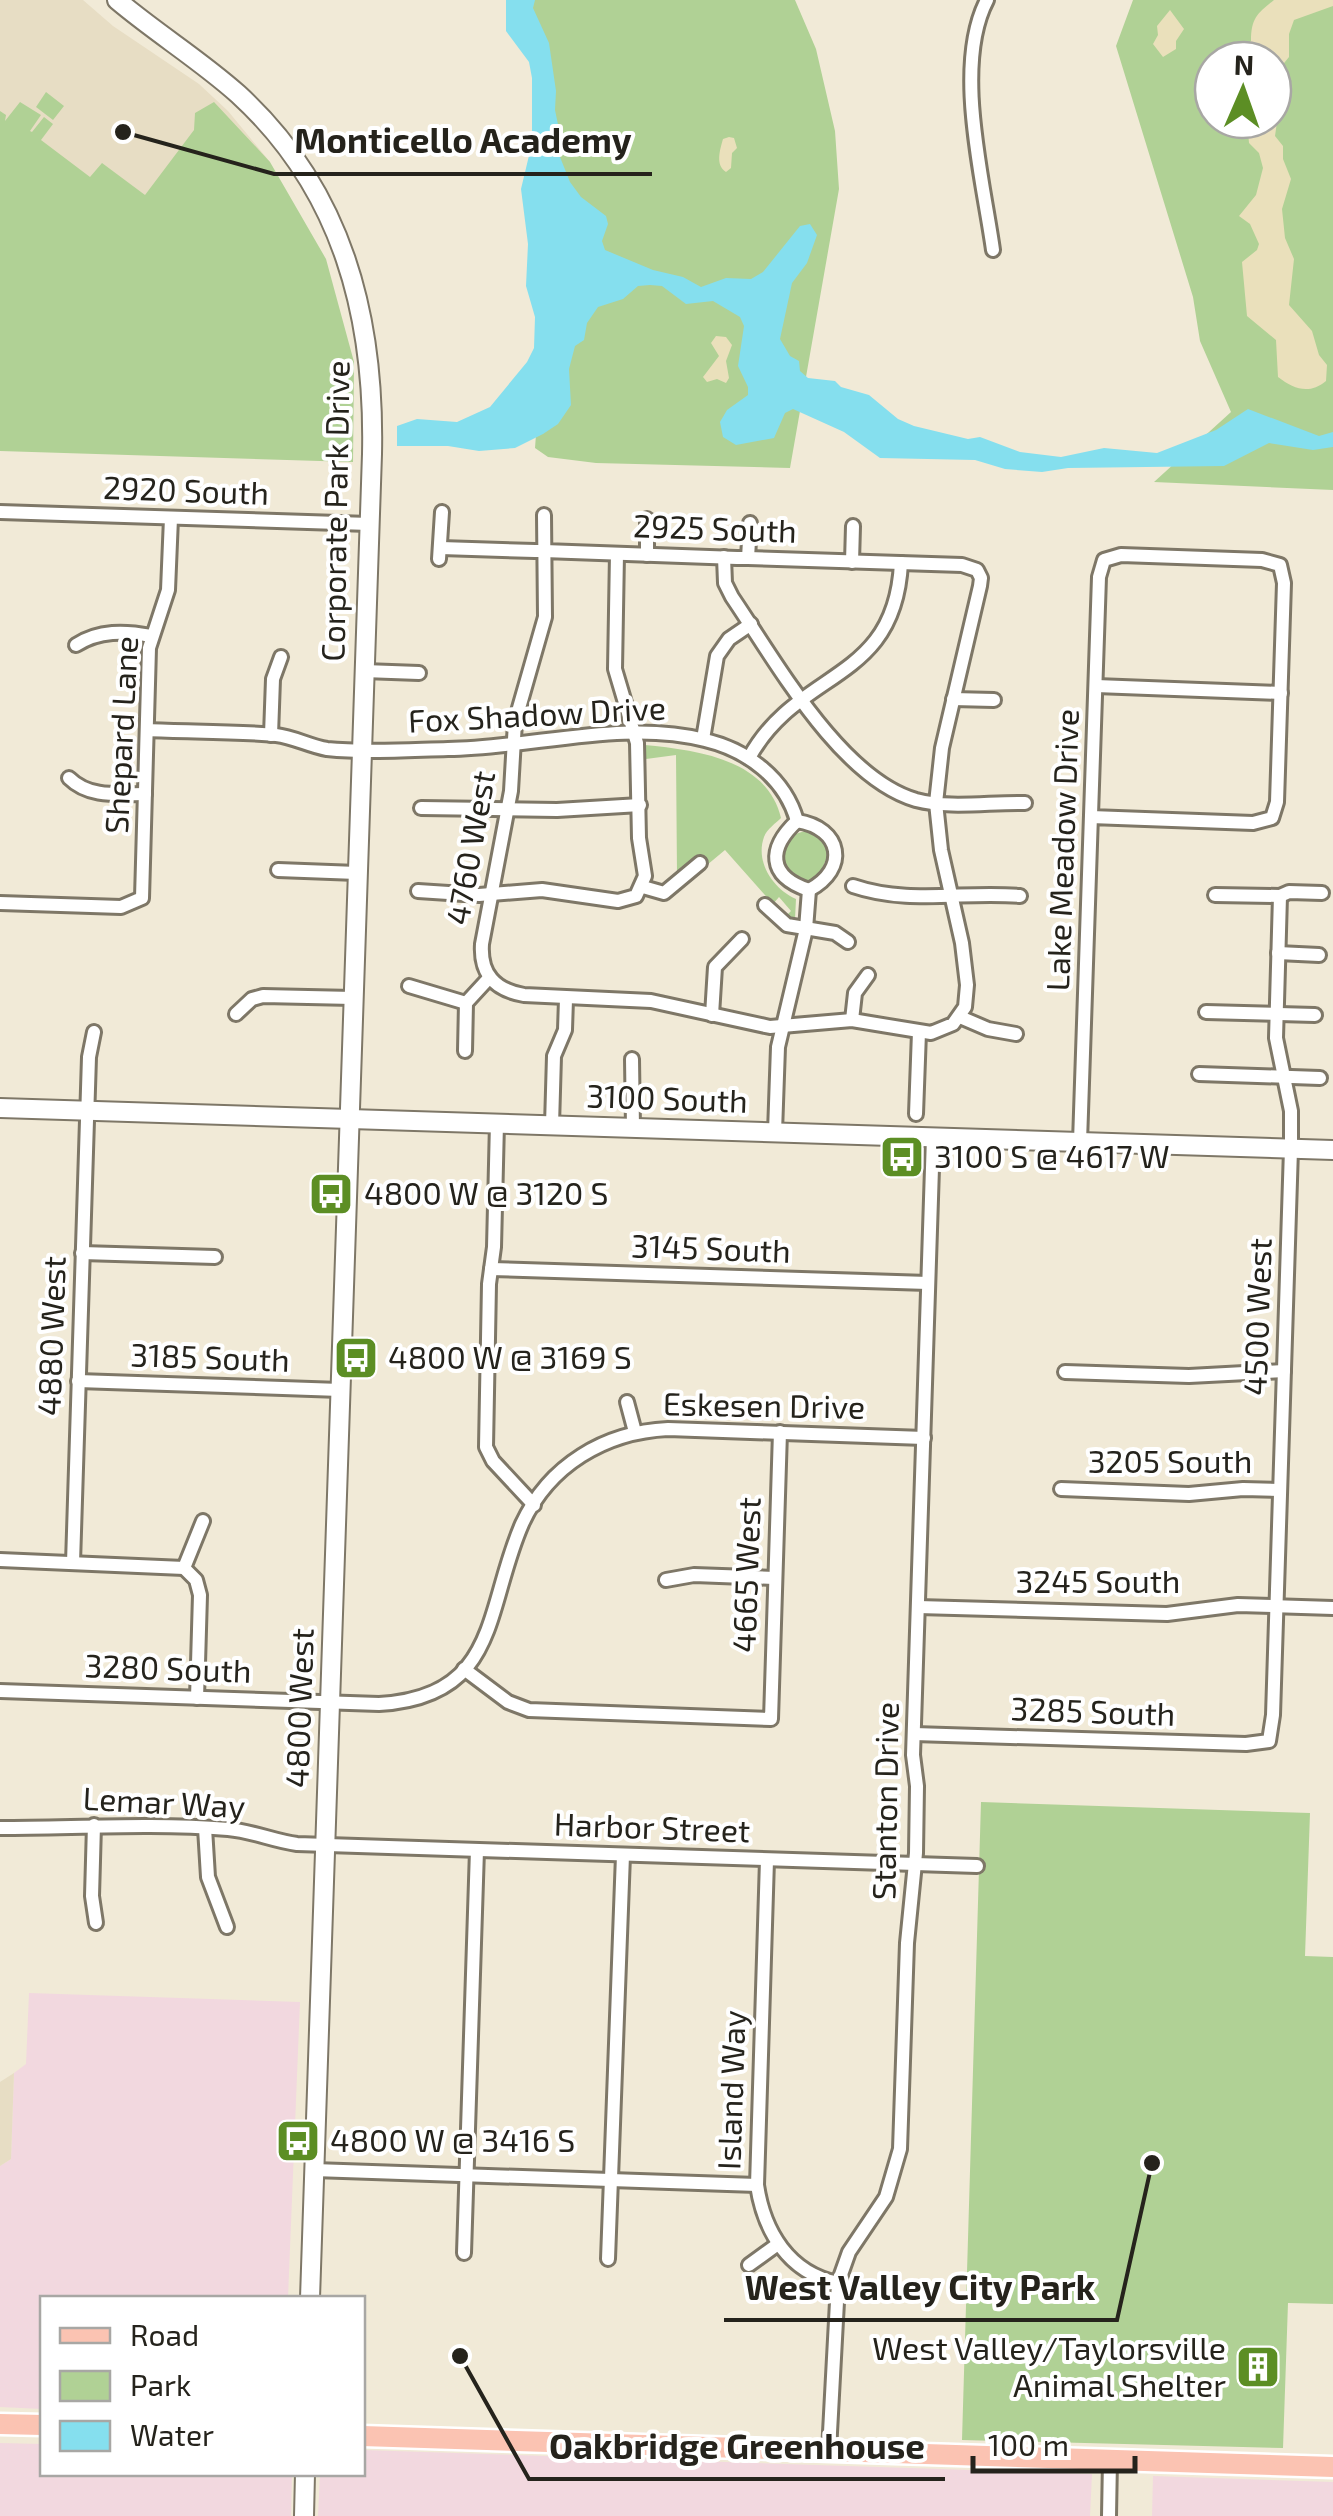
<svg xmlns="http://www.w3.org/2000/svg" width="1333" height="2516" font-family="'Exo 2',sans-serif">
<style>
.commercial{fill:#f2d8df}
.built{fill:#e7ddc4}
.green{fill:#b0d195;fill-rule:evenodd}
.sand{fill:#eae0bb}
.water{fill:#85dfee}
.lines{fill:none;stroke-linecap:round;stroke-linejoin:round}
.street-casing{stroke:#7e7767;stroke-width:18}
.secondary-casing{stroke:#7e7767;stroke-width:22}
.primary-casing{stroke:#fff;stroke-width:25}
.street{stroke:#fff;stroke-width:12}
.secondary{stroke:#fff;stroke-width:18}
.primary{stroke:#fbc3b2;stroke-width:20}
.labels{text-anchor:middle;stroke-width:8;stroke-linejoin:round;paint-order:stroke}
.street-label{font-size:32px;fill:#25231c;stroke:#fff}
.poi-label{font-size:32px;fill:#25231c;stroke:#fff;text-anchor:start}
.leader{fill:none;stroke:#25231c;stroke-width:4}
.callout-dot{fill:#25231c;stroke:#fff;stroke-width:4}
.callout-label{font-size:35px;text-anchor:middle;font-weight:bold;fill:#25231c;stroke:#fff;stroke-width:8;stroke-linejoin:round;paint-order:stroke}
</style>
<rect width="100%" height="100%" fill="#f1ead7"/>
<g class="commercial">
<path d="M29,1993L300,2002L288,2298H42V2409L0,2407V2166L11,2159L14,2073L26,2064Z"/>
<path d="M0,2443L42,2444V2474H292L291,2516H0Z"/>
<path d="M363,2450L1092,2474L1090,2516H318L320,2474H362Z"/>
<path d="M1153,2476L1333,2482V2516H1152Z"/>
</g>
<g class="built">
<path d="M0,0H83L113,26L199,84L228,111L270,162L125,261L0,248Z"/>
<path d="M14,2073L11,2159L0,2166V2082Z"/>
</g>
<g class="green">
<path d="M530,0H795L816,49L835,131L839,189L790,468L596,463L548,457L535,448L558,140Z"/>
<path d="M1133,0H1333V490L1154,482L1231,412L1200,341L1193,297L1116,46ZM1213,60H1273V120H1213Z"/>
<path d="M46,92L64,106L53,120L36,107Z"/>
<path d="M20,102L41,115L30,131L32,132L44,117L53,124L41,140L90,177L102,163L145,195L194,130L195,113L214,102L270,162L326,259L354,362L353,462L0,451V111L6,115L5,121Z"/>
<path d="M645,745C694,750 767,758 781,818C776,823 767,829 764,837C755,862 773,889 796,899L795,919L785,917L791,911L779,897L773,904L725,850L707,865L697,856L677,874L676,755L646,759Z"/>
<path d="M810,831L826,844L828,855L819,876C802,890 785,872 782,854C788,838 793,832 810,831Z"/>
<path d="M981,1802L1310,1813L1305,1956L1333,1957V2304L1288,2303L1283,2448L962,2440Z"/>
</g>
<g class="sand">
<path d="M1274,0H1333V6L1294,20L1289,34V57L1280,68L1273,93V60H1243L1242,50L1251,41C1251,18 1258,13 1274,0Z"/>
<path d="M1170,10L1184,29L1176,41V49L1163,57L1153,44L1158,35L1157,26Z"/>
<path d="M1273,112L1277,122L1275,136L1283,146V159L1291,179L1282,209L1285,238L1294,259L1289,305L1312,331L1319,355L1327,365L1326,381C1309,395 1294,389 1278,377L1276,340L1247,316L1242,262L1257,250L1259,244L1250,224L1239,216L1256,195L1263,168L1259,153L1249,143L1247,120H1273Z"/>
<path d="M729,137L734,138L737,148L732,153L731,168L726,172C715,165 720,150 723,139Z"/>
<path d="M716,336L726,337L732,345L726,361L729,378L726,383L717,379L707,382L703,377L719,356L711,343Z"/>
</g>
<path class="water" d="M506,0H535L533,8L549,43L556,91L555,110L561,139L560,157L570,182L581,197L606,216L608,224L602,241L605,250L653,270L683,277L701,287L726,278L751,279L763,272L800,226L810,224L817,235L807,263L792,283L780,339L790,356L799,361L800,371L808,378L835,381L841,387L869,395L898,419L914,426L968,439L980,437L1020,452L1061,457L1104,448L1157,453L1216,430L1248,409L1319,436L1333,432V447L1313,450L1269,443L1224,466L1068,468L1042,472L1005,469L975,460L880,458L844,432L793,409L785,413L774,438L736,445L723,437L720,422L727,410L748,395V387L738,366L744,326L740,317L713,301L686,304L662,286L650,285L638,286L623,299L598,307L587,323L584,340L575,346L569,369L571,405L558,424L543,434L515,448L479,451L448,446H397V426L417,419L457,422L490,407L527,362L534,348L535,317L526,286L528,244L521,189L532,143V78L529,62L506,31Z"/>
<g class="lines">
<defs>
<g id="street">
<path d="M987,0C953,65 983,178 993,250"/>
<path d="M0,512L369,524"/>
<path d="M441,548L535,551H544C609,553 673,556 737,558H748L962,565L977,570L981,578L980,586L942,748L936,803L941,850L962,943L967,985L965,1007L953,1024L931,1033L852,1020L770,1027L651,1001L524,995C495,990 480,974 482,944L511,791L515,722L545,617L544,515"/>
<path d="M647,555V519"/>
<path d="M724,557L725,583L732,597C775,660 840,778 916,800C950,809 990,802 1025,803"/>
<path d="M748,558L750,523"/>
<path d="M439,559L442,512"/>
<path d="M852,562L853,526"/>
<path d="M76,645C99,630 125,631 151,636"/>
<path d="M364,671L419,673"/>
<path d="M1096,686L1281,693"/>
<path d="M953,699L994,700"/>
<path d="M147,730C190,732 233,731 276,735C294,737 309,746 327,749C366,753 409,750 448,749C532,748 624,719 705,740C747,750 785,778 797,821"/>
<path d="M271,735L273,679L281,657"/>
<path d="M703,739L717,656L729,639L751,624"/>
<path d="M749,758C798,668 895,684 901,563"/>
<path d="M69,778C89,798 118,794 145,794"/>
<path d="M421,808L557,810L640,805"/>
<path d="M797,821C842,828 849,869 809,890"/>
<path d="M797,821C768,848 767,876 809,890"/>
<path d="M278,870L357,873"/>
<path d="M853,886C909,905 963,891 1020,896"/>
<path d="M643,887L664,893L700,863"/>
<path d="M418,891L479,895L542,890L618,901L636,896L645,876L639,838L637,743L615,669L617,554"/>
<path d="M1215,895L1280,896L1289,892L1322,893"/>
<path d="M0,903L121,907L142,898L149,648L168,590L171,518"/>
<path d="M765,905L787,925L835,933L848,942"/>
<path d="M1278,953L1319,955"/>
<path d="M409,986L466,1003"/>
<path d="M1206,1012L1315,1015"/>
<path d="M236,1014L252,999L263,996L353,998"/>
<path d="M712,1015L715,967L742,939"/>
<path d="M960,1017L988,1029L1016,1034"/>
<path d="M852,1020L855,993L868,975"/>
<path d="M465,1051L466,1003L489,978"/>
<path d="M632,1059L633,1128"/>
<path d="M1199,1074L1320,1078"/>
<path d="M916,1114L919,1032"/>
<path d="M497,1123L494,1247L489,1284L486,1447L493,1461L534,1505"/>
<path d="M552,1125L554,1056L565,1030L566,999"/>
<path d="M775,1132L778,1047L806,929L809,890"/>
<path d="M1080,1142L1099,577L1104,560L1121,555L1262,560L1280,565L1284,583L1277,802L1272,818L1253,823L1091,817"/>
<path d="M82,1253L215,1257"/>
<path d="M491,1269L928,1283"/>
<path d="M1065,1372L1189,1376L1284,1371"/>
<path d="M78,1381L340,1390"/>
<path d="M627,1402L635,1432"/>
<path d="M1061,1489L1189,1494L1243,1489L1280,1490"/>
<path d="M0,1560L184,1568"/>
<path d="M73,1563L89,1057L94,1032"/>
<path d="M666,1580L694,1575L774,1578"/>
<path d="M918,1607L1167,1614L1238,1605L1333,1608"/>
<path d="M464,1669L508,1702L529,1710L771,1719L780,1432"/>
<path d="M0,1691L379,1704C500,1697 485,1608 522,1524C549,1465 605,1432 668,1429L924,1438"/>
<path d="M197,1698L200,1595L196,1580L184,1568L203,1521"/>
<path d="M914,1734L1246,1744L1269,1741L1273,1715L1291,1149V1111L1276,1038L1280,896"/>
<path d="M94,1825L92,1896L96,1923"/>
<path d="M0,1828C76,1828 152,1823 228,1829C252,1831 274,1841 297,1844L977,1866"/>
<path d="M205,1828L208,1877L227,1927"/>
<path d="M767,1860L757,2185C764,2232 789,2273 838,2283"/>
<path d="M314,2170L757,2185"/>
<path d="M464,2253L477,1850"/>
<path d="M608,2259L623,1855"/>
<path d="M749,2265L778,2244"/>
<path d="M829,2451L838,2283L849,2252L886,2197L900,2149L907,1943L916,1853L917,1786L913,1755L933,1137"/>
<path d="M1109,2516L1110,2460"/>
</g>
<g id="secondary">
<path d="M117,0C156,33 200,60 238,94C343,190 375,317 372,454L310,2298"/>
<path d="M0,1108L1333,1150"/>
<path d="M304,2516L305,2474"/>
</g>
<g id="primary">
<path d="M0,2424L42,2425"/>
<path d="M362,2436L1333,2467"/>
</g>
</defs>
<use href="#street" class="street-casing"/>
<use href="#secondary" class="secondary-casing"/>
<use href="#primary" class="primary-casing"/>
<use href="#street" class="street"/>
<use href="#secondary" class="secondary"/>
<use href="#primary" class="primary"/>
</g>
<defs>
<symbol id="bus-square" viewBox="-11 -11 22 22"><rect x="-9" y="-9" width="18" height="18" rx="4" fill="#5c8e24" stroke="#fff"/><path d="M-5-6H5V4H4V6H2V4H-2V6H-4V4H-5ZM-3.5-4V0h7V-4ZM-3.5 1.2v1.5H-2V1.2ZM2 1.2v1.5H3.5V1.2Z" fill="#fff"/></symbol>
<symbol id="building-square" viewBox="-11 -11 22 22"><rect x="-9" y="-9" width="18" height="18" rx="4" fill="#5c8e24" stroke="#fff"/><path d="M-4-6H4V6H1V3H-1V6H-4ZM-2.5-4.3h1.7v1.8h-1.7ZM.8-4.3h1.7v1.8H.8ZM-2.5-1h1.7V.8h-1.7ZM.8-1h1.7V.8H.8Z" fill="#fff"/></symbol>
</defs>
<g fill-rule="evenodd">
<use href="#bus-square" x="877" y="1132" width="50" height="50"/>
<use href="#bus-square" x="306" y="1169" width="50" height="50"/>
<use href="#bus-square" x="331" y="1333" width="50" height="50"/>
<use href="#bus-square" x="273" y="2116" width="50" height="50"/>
<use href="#building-square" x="1233" y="2342" width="50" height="50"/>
</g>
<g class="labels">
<g class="street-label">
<text transform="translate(186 491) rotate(2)" y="11">2920 South</text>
<text transform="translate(336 511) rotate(-89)" y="11">Corporate Park Drive</text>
<text transform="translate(715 529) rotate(2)" y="11">2925 South</text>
<text transform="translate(537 715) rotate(-3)" y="11">Fox Shadow Drive</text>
<text transform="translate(122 735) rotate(-87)" y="11">Shepard Lane</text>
<text transform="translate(471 848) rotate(-80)" y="11">4760 West</text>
<text transform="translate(1063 850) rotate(-88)" y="11">Lake Meadow Drive</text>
<text transform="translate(667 1099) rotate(2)" y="11">3100 South</text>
<text transform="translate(711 1249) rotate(2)" y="11">3145 South</text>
<text transform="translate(1258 1317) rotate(-88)" y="11">4500 West</text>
<text transform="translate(52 1336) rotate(-88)" y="11">4880 West</text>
<text transform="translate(210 1358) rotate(2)" y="11">3185 South</text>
<text transform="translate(764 1406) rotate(1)" y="11">Eskesen Drive</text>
<text x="1170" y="1473">3205 South</text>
<text transform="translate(747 1575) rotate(-88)" y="11">4665 West</text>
<text x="1098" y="1593">3245 South</text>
<text transform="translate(168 1669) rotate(2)" y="11">3280 South</text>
<text transform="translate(300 1708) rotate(-88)" y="11">4800 West</text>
<text transform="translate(1093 1712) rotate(2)" y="11">3285 South</text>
<text transform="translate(886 1801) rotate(-89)" y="11">Stanton Drive</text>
<text transform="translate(164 1803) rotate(3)" y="11">Lemar Way</text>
<text transform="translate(652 1828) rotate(2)" y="11">Harbor Street</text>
<text transform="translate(732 2090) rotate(-88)" y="11">Island Way</text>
</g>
<g class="poi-label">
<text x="934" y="1168">3100 S @ 4617 W</text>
<text x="364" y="1205">4800 W @ 3120 S</text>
<text x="388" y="1369">4800 W @ 3169 S</text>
<text x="330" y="2152">4800 W @ 3416 S</text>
<text x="1226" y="2360" text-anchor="end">West Valley/Taylorsville<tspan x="1226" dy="37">Animal Shelter</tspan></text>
</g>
</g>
<path class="leader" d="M123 132L274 174H652M1152 2163L1117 2320H724M460 2356L529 2479H945"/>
<g class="callout-dot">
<circle cx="123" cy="132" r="10"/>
<circle cx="1152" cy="2163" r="10"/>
<circle cx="460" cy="2356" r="10"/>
</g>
<g class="callout-label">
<text x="463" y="153">Monticello Academy</text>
<text x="920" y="2300">West Valley City Park</text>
<text x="737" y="2459">Oakbridge Greenhouse</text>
</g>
<rect x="40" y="2296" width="325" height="180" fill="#ffffff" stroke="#a8a7a4" stroke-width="2.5"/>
<rect x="60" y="2328" width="50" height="15" fill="#fbc3b2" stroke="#a8a7a4" stroke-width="2.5"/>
<text x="130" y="2346" font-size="30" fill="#25231c">Road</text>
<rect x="60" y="2371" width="50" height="30" fill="#b0d195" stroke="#a8a7a4" stroke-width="2.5"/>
<text x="130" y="2396" font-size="30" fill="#25231c">Park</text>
<rect x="60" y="2421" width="50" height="30" fill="#85dfee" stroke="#a8a7a4" stroke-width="2.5"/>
<text x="130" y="2446" font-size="30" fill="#25231c">Water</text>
<g transform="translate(1243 90) rotate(2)"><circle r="48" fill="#ffffff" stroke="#a8a7a4" stroke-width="2.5"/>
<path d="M0-8L18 38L0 25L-18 38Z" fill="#5c8e24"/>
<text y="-15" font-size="28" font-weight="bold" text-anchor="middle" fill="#25231c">N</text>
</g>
<path d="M973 2456v15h162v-15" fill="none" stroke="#25231c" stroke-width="5"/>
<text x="988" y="2456" font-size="30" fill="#25231c" stroke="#ffffff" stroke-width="8" paint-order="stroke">100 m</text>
</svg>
